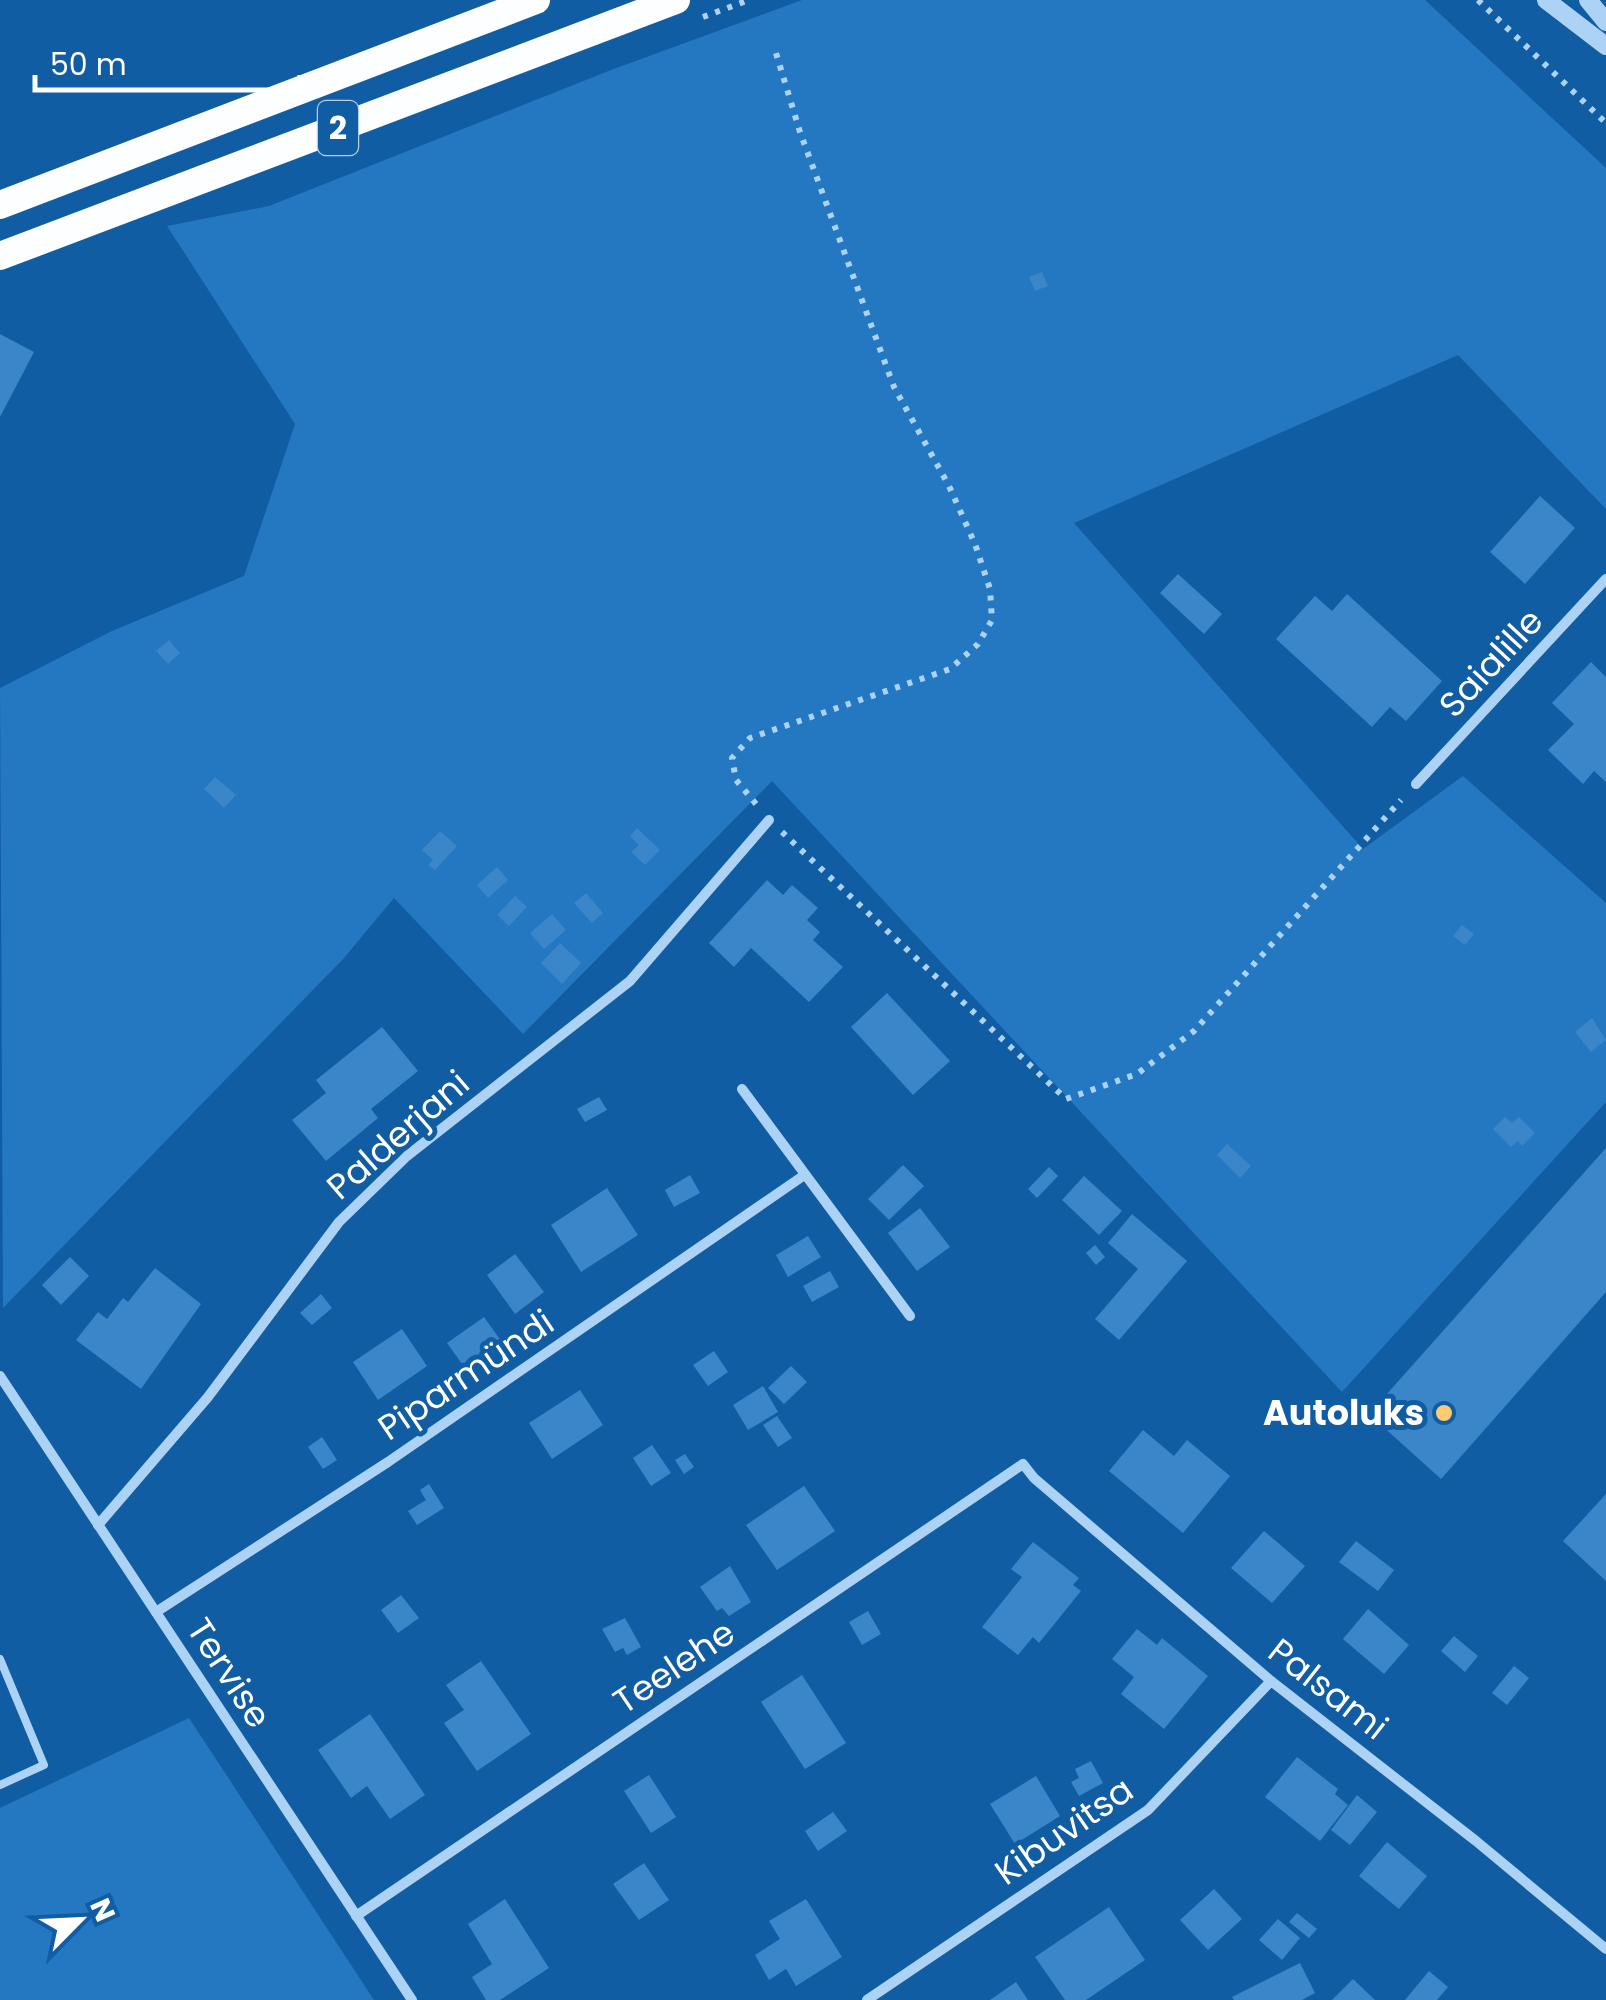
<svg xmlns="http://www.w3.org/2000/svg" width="1606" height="2000" font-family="Poppins,sans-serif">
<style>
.green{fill:#2477c1}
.building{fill:#3a86c9}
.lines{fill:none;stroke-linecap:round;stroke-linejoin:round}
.path{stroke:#acd3f6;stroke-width:6;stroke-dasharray:5 8;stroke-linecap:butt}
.service{stroke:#acd3f6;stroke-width:8}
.minor{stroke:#acd3f6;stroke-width:10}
.tertiary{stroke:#acd3f6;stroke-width:18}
.trunk{stroke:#fcfeff;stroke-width:28}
.poi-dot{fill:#ffca70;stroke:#115da3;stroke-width:4}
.labels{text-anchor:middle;stroke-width:10;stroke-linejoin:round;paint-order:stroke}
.shield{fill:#115da3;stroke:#b8cee3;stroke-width:2.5}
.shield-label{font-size:32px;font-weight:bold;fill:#fff}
.street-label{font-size:35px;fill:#fff;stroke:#115da3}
.poi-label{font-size:35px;font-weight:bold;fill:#fff;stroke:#115da3;text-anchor:end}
</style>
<rect width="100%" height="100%" fill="#115da3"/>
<g class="green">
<path d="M802,0H1425L1606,168V509L1458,355L1074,523L1363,849L1463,776L1606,903V1102L1342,1392L772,781L523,1034L394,898L344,958L3,1308L0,688L112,631L244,576L295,424L167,226L269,206L611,70Z"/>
<path d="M189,1718L374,2000H0V1808Z"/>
</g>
<g class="building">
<path d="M1042,272L1048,286L1035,291L1029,277Z"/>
<path d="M0,334L34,352L0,417Z"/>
<path d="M1540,496L1575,528L1525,584L1490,552Z"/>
<path d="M1178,574L1222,614L1204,634L1160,593Z"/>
<path d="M1347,594L1442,681L1406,721L1390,707L1372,727L1276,639L1315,596L1332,611Z"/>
<path d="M169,640L180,653L168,664L156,651Z"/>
<path d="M1591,662L1606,677V782L1594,771L1583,784L1548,750L1574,724L1552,703Z"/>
<path d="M215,777L236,795L224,808L204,789Z"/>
<path d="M637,828L660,850L645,865L631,852L639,845L630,836Z"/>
<path d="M440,831L457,846L435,870L428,865L433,860L422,850Z"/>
<path d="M497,867L508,880L488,898L477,885Z"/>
<path d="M767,880L783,895L792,885L818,908L807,920L820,932L813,940L843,967L809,1002L751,948L734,967L709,943Z"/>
<path d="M586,893L603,913L592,923L574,903Z"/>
<path d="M515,896L527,907L509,926L497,915Z"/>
<path d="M552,914L566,930L544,949L530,933Z"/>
<path d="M1462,925L1474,934L1465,945L1453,936Z"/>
<path d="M560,943L581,963L562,984L541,963Z"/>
<path d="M887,993L950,1061L913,1095L851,1027Z"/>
<path d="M1592,1018L1606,1040L1591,1052L1575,1032Z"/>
<path d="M382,1027L418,1071L371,1109L378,1118L326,1161L292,1120L326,1093L316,1080Z"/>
<path d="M599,1097L607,1110L585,1122L577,1109Z"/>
<path d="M1505,1117L1512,1123L1519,1117L1535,1133L1522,1146L1518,1141L1511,1147L1493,1129Z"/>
<path d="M1227,1144L1251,1166L1240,1178L1217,1155Z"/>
<path d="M1606,1148V1292L1441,1479L1369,1414Z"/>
<path d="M903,1165L924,1186L889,1220L868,1199Z"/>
<path d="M1049,1167L1058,1176L1037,1198L1028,1189Z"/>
<path d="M690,1175L700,1193L674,1207L665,1190Z"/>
<path d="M1084,1176L1122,1211L1099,1235L1062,1200Z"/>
<path d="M607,1188L638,1235L581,1272L551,1225Z"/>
<path d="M920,1208L950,1247L917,1271L888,1233Z"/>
<path d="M1132,1214L1187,1261L1119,1340L1095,1319L1138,1269L1108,1243Z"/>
<path d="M808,1236L821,1257L788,1277L776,1255Z"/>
<path d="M1095,1245L1105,1257L1096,1265L1086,1253Z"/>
<path d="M515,1254L544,1292L515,1314L487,1275Z"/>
<path d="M70,1257L89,1276L61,1305L42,1285Z"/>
<path d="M155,1268L201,1304L141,1389L76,1340L98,1312L107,1319L123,1298L128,1302Z"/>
<path d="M830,1271L839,1287L812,1302L803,1286Z"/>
<path d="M321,1294L332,1308L312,1325L300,1313Z"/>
<path d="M484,1317L504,1345L467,1371L447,1343Z"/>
<path d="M402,1329L427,1366L378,1400L353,1362Z"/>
<path d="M714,1351L728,1372L708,1386L693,1365Z"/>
<path d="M791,1366L807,1382L784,1404L768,1388Z"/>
<path d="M763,1386L778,1412L748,1430L733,1405Z"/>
<path d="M580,1390L603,1425L552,1459L529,1423Z"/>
<path d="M777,1416L792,1438L778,1447L763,1425Z"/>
<path d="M1143,1430L1174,1456L1187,1440L1230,1476L1183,1533L1109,1471Z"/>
<path d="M322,1437L337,1460L323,1469L308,1447Z"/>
<path d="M652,1445L671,1473L651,1486L633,1458Z"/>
<path d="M685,1454L694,1467L684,1474L675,1460Z"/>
<path d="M429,1484L444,1508L417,1525L408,1511L426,1500L420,1490Z"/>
<path d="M804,1486L835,1531L777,1570L746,1525Z"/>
<path d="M1606,1494V1581L1563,1541Z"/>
<path d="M1264,1531L1305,1566L1272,1603L1231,1568Z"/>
<path d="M1356,1541L1394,1570L1378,1591L1339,1562Z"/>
<path d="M1033,1542L1079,1578L1073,1585L1081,1591L1039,1643L1033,1637L1018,1655L982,1627L1022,1577L1011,1569Z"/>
<path d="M730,1566L751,1602L729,1616L722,1608L717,1611L700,1587Z"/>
<path d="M401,1595L419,1618L398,1633L381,1610Z"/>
<path d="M1368,1609L1409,1645L1384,1674L1343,1639Z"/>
<path d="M868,1611L881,1634L862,1645L849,1622Z"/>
<path d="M625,1618L641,1647L627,1655L623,1648L615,1652L602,1629Z"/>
<path d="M1137,1629L1157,1645L1162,1638L1208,1676L1164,1729L1121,1694L1134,1677L1112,1659Z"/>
<path d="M1454,1636L1478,1656L1465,1672L1441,1651Z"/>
<path d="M481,1661L531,1734L477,1771L444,1723L464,1710L446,1685Z"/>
<path d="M1514,1666L1529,1678L1507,1705L1492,1693Z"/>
<path d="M802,1675L846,1743L805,1769L761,1702Z"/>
<path d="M370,1714L425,1795L390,1819L367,1786L351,1798L318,1750Z"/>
<path d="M1297,1757L1338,1789L1335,1794L1348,1805L1320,1841L1265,1797Z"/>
<path d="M1091,1761L1103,1783L1079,1796L1071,1782L1079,1778L1075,1769Z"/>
<path d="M649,1775L676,1817L651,1833L624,1791Z"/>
<path d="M1036,1776L1060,1816L1015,1844L990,1804Z"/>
<path d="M1357,1795L1377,1812L1350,1845L1331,1830Z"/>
<path d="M833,1812L847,1831L818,1851L805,1831Z"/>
<path d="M1387,1842L1427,1876L1399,1909L1359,1876Z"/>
<path d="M644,1863L669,1900L639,1920L613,1884Z"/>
<path d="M1214,1889L1242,1919L1208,1950L1180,1920Z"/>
<path d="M505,1899L549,1968L500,2000H486L472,1977L492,1964L468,1924Z"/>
<path d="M806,1899L842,1957L796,1986L786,1969L769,1980L755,1955L780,1939L769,1921Z"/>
<path d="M1109,1907L1145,1960L1086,2000H1065L1035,1957Z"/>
<path d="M1297,1913L1317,1929L1309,1938L1289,1922Z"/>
<path d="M1278,1919L1300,1938L1282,1960L1259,1940Z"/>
<path d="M1300,1963L1315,1993L1302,2000H1234L1232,1997Z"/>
<path d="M1429,1971L1448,1987L1437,2000H1405Z"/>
<path d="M1353,1979L1375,2000H1332Z"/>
<path d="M1016,1982L1028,2000H990Z"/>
</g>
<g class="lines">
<g class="path">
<path d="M1478,0L1606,123"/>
<path d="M703,17L749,0"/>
<path d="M756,804L736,780L732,758L750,738L950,669L978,644L992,620L990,589L975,544L949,486L894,387L800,132L776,53"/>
<path d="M782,832L1066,1099L1137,1074L1194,1031L1401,800"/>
</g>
<path class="service" d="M0,1659L44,1765L0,1785"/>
<g class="minor">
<path d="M1416,784L1606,579"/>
<path d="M742,1089L910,1316"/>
<path d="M0,1376L412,2000"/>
<path d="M98,1525L208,1397L339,1222L407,1156L630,981L769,820"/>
<path d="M156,1612L388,1462L803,1176"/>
<path d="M356,1916L1023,1464L1034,1478L1271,1681L1476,1841L1606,1949"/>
<path d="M867,2000L1148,1810L1271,1681"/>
</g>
<g class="tertiary">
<path d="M1546,0L1606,46"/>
<path d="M1588,0L1606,22"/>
</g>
<g class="trunk">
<path d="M0,205L536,0"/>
<path d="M0,256L676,0"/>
</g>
</g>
<circle class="poi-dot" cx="1444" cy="1413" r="10"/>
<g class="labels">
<rect class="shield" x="318" y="101" width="40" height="54" rx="8"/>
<g class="shield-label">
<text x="338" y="139">2</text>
</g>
<g class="street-label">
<text transform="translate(1491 663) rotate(-47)" y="12">Saialille</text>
<text transform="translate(398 1135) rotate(-41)" y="12">Palderjani</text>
<text transform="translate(466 1375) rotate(-34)" y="12">Piparmündi</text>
<text transform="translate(674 1667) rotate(-34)" y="12">Teelehe</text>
<text transform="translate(229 1673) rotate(57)" y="12">Tervise</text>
<text transform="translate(1328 1689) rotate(38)" y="12">Palsami</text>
<text transform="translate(1064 1831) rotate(-35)" y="12">Kibuvitsa</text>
</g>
<g class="poi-label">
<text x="1424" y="1425">Autoluks</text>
</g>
</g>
<g transform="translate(80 1920) rotate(66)" stroke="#115da3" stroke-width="8" paint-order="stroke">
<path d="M0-8L18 38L0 25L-18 38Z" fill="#ffffff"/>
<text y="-15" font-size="28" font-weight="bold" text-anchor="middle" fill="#ffffff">N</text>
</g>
<path d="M35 75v15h265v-15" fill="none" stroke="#ffffff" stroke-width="5"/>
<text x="50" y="75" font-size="30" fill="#ffffff" stroke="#115da3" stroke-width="8" paint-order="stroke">50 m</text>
</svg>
